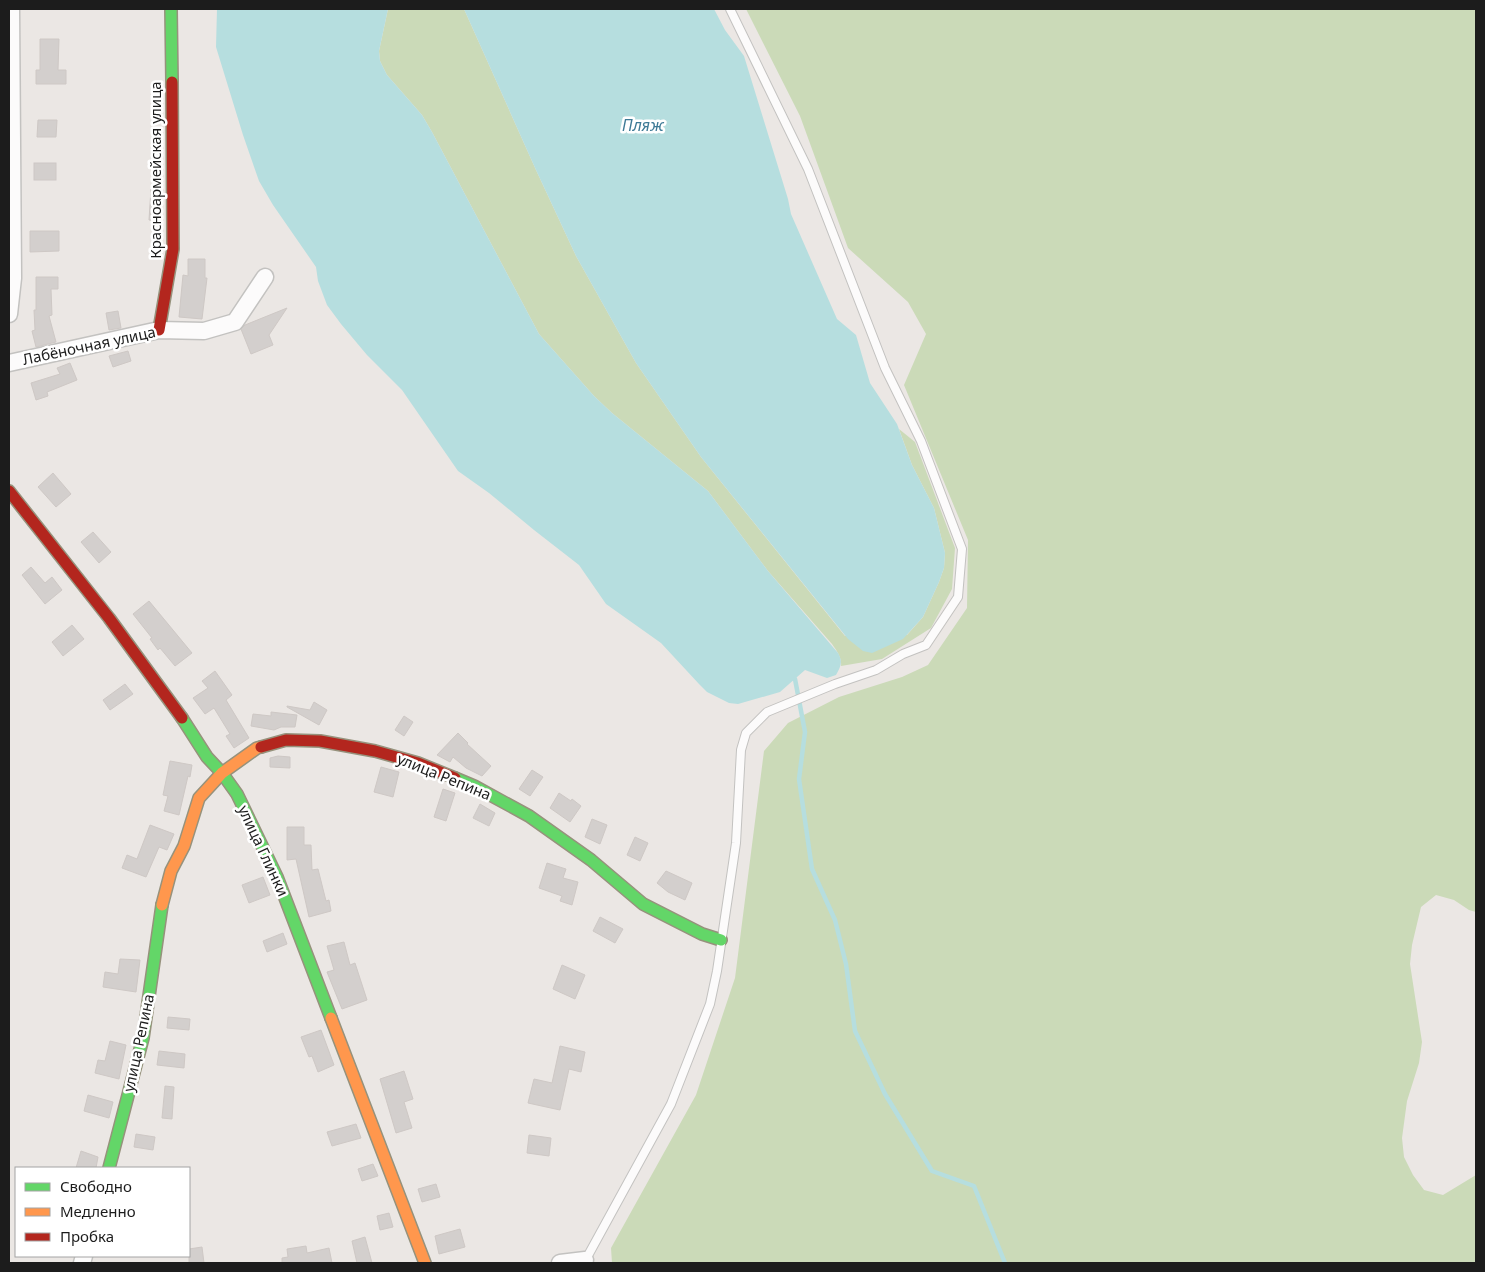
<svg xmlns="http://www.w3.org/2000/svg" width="1485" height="1272" font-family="'Noto Sans',sans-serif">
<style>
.forest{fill:#cbdab8}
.water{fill:#b6dedf}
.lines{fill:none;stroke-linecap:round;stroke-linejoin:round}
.stream{stroke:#b6dedf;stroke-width:4.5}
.building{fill:#d3cfcd;stroke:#cec8c5}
.lane-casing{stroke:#c3c2c0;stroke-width:10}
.street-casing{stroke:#c3c2c0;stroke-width:19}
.fast-casing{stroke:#96927c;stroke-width:14}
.slow-casing{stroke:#96927c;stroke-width:14}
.jam-casing{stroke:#96927c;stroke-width:14}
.lane{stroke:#fcfbfb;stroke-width:8}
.street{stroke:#fcfbfb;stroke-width:16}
.fast{stroke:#63d668;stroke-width:11}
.slow{stroke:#ff974d;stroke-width:11}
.jam{stroke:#b3261e;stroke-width:11}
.labels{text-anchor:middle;stroke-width:5;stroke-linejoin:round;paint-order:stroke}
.street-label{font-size:15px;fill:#1c1c1c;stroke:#fff}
.water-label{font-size:16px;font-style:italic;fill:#3e7a96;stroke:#fff}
</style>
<rect width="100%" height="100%" fill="#ebe7e4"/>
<g class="forest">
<path d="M388,9H464L536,170L576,256L636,363L701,457L845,636L907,635L923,617L939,582L944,568L945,553L934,508L912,465L899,429L915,442L955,548L952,589L931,628L882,659L841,666C842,658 837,651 832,644L768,571L708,491L612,413L594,396L539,334L432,132L422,115L387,75L380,61L379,51Z"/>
<path d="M746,9H1476V912L1469,910L1454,900L1436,895L1421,907L1412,945L1410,964L1422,1042L1419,1063L1407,1101L1402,1138L1404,1157L1413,1175L1424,1190L1443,1195L1476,1175V1263H612L611,1248L696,1095L735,978L764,751L788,723L839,697L902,677L928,665L967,608L968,540L904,385L926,334L908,302L848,248L800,116Z"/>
</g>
<g class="water">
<path d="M217,9H388L379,51L380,61L387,75L422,115L432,132L539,334L594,396L612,413L708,491L768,571L838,653C843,662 841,666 836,675L827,678L805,670L780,692L738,704L729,703L707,692L699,684L661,643L606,604L579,565L534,530L489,493L458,471L402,390L367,355L341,324L327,305L318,281L316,267L273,205L259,181L243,135L216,47Z"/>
<path d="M464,9H714L725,30L744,56L788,199L791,214L837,319L856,335L870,383L897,424L912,465L934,508L945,553L944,568L939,582L923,617L903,639L872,653L863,651L848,639L701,457L636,363L576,256L536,170Z"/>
</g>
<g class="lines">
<path class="stream" d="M795,679L805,732L799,779L812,869L835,920L846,964L855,1031L885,1094L932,1171L974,1186L1005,1263"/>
</g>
<g class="building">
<path d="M40,39H59L58,70H66V84H36V70H40Z"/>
<path d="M38,120H57L56,137H37Z"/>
<rect x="34" y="163" width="22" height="17"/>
<path d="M151,189H159L160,221L149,220Z"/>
<path d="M30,231H59V251L30,252Z"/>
<path d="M188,259H205V278H207L202,319L179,317L183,275L188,276Z"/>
<path d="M36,277H58V289H51L52,315L49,316L56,342L36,347L32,331L35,330L34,310H36Z"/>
<path d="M287,308L269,335L273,345L251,354L241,329L245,325Z"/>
<path d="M118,311L121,328L109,330L106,313Z"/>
<path d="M128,351L131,361L113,367L109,356Z"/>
<path d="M70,363L77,380L47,392L48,396L36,400L31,383L60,374L57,368Z"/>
<path d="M53,473L71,494L56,507L38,487Z"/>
<path d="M93,532L111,552L99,563L81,542Z"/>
<path d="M31,567L45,583L52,577L62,590L45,604L22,575Z"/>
<path d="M149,601L192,653L175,666L160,648L158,650L150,639L152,638L133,614Z"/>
<path d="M72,625L84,639L63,656L52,642Z"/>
<path d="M215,671L232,695L226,700L249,738L234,748L226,736L230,734L214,708L205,714L193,698L208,688L202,681Z"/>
<path d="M125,684L133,694L110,710L103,700Z"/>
<path d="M314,702L327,710L319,725L287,707V706L310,710Z"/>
<path d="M271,712L297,715L295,727H281L274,730L251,726L253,714L271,716Z"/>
<path d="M404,716L413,722L404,736L395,730Z"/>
<path d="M458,733L468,743L467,744L491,766L482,776L466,768L453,757L450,762L437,755Z"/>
<path d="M278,756L290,757V768L270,767V758Z"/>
<path d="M170,761L192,765L190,777L188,776L179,815L164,811L168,796L163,795Z"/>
<path d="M381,767L399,772L393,797L374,792Z"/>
<path d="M532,770L543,777L530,796L519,789Z"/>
<path d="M443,789L455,793L446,821L434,817Z"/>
<path d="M559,793L571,801L572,799L581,806L570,822L550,808Z"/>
<path d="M480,804L495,813L489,826L473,818Z"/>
<path d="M592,819L607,825L600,844L585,837Z"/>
<path d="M150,825L174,834L167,850L159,847L146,877L122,868L127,855L137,859Z"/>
<path d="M287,827H304V845H311L312,870L318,869L326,901L329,900L331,911L309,917L296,859L287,860Z"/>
<path d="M635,837L648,843L640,861L627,855Z"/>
<path d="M547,863L566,869L563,878L578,882L572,905L560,901L562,896L539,888Z"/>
<path d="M666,871L692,883L685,900L668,892L657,883Z"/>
<path d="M263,877L270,895L249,903L242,885Z"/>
<path d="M600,917L623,929L615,943L593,931Z"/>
<path d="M283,933L287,944L267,952L263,941Z"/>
<path d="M344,942L350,965L355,963L367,1000L342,1009L327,972L334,970L327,946Z"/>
<path d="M120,959L140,960L136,992L103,987L105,972L118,974Z"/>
<path d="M562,965L585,975L575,999L553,989Z"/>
<path d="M168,1017L190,1019L189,1030L167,1028Z"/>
<path d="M321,1030L334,1065L318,1072L312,1056L309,1057L301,1037Z"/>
<path d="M110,1041L126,1045L119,1079L95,1073L98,1060L105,1061Z"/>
<path d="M560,1046L585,1052L581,1072L569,1069L560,1110L528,1103L534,1079L552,1083Z"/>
<path d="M159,1051L185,1054L184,1068L157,1065Z"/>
<path d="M404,1071L413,1099L404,1102L412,1128L396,1133L380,1079Z"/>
<path d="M165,1086L174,1087L172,1119L162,1118Z"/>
<path d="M88,1095L113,1102L109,1118L84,1111Z"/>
<path d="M356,1124L361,1138L332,1146L327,1132Z"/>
<path d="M136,1134L155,1137L153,1150L134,1147Z"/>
<path d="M529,1135L551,1138L549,1156L527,1153Z"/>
<path d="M81,1151L98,1157L96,1168H76Z"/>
<path d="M373,1164L378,1176L362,1181L358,1169Z"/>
<path d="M436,1184L440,1197L422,1202L418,1189Z"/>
<path d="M389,1213L393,1227L380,1230L377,1216Z"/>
<path d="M460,1229L465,1247L439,1254L435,1236Z"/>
<path d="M365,1237L372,1263H357L352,1241Z"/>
<path d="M306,1246L307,1253L329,1248L332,1263H282V1258L288,1257L287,1249Z"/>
<path d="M202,1247L204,1263H189V1249Z"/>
</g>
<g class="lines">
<defs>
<path id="lane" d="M585,1261L671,1104L710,1004L717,971L736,843L741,750L746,733L767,712L835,684L876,670L903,654L926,645L958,597L962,549L921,441L885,368L808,169L730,9"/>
<g id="street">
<path d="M9,314L13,278L11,9"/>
<path d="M9,363L159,330L204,331L235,322L265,277"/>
<path d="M82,1263L84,1256"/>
<path d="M560,1263L585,1260"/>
</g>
<g id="fast">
<path d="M171,9L172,82"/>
<path d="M182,718L207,757L222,773L237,794L277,877L331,1018"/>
<path d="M455,778L474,786L529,816L591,860L643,904L702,934L721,940"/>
<path d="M109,1168L143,1038L162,905"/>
</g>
<g id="slow">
<path d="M162,905L171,871L184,846L199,798L222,773L257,748L261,747"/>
<path d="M331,1018L425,1263"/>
</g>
<g id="jam">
<path d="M159,330L173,249L172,82"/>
<path d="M9,491L109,618L182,718"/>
<path d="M261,747L286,740L320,741L375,751L418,763L455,778"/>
</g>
</defs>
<use href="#lane" class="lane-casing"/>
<use href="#street" class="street-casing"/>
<use href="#fast" class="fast-casing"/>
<use href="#slow" class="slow-casing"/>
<use href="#jam" class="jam-casing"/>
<use href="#lane" class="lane"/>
<use href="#street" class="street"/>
<use href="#fast" class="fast"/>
<use href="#slow" class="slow"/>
<use href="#jam" class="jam"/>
</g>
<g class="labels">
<g class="street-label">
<text transform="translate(156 170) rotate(-90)" y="5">Красноармейская улица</text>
<text transform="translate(89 346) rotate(-12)" y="5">Лабёночная улица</text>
<text transform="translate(444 777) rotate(22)" y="5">улица Репина</text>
<text transform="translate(263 851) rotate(65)" y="5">улица Глинки</text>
<text transform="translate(139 1043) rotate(-78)" y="5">улица Репина</text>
</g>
<g class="water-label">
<text x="643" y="131">Пляж</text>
</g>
</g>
<rect width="1485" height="1272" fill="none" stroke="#1c1c1c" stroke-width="20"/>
<rect x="15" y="1167" width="175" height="90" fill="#ffffff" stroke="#a4a4a4"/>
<rect x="25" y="1183" width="25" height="8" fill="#63d668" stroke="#a4a4a4"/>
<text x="60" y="1192" font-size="15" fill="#1c1c1c">Свободно</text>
<rect x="25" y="1208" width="25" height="8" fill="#ff974d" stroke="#a4a4a4"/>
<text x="60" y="1217" font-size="15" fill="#1c1c1c">Медленно</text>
<rect x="25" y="1233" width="25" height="8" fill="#b3261e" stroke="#a4a4a4"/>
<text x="60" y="1242" font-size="15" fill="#1c1c1c">Пробка</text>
</svg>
